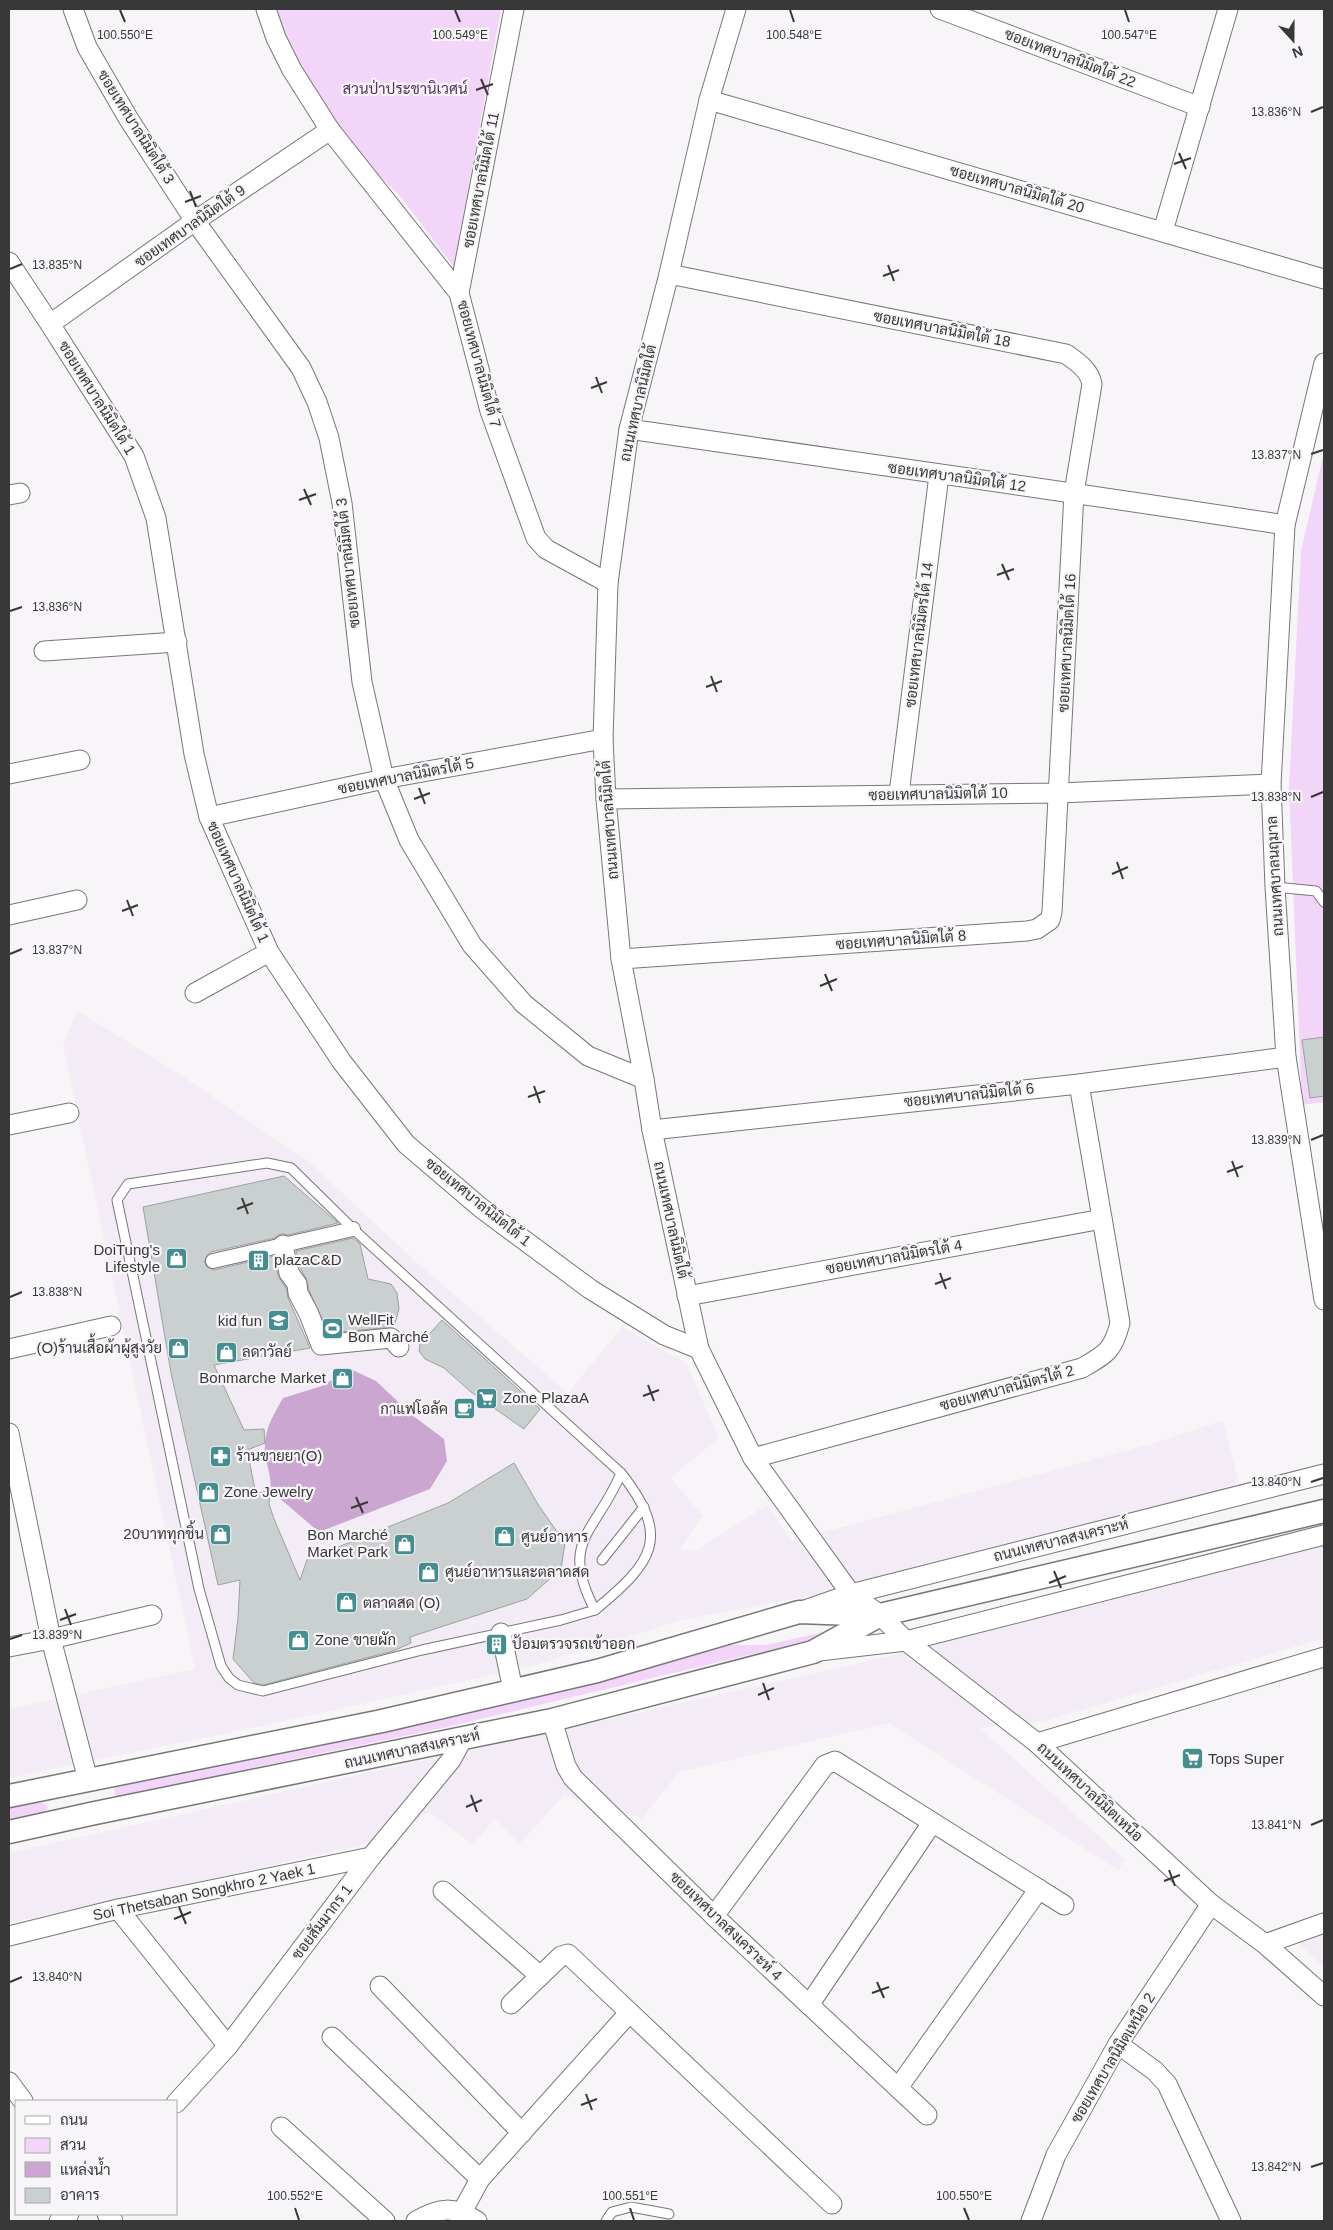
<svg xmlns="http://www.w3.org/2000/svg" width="1333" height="2230" font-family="Arial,Sarabun,sans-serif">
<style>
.built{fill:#f3ebf5}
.green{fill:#f2d5f8}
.water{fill:#caa6d1}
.building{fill:#cacfcf;stroke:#9ca1a1}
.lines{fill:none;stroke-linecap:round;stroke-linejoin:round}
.service-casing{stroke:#787679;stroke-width:11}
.pedestrian-casing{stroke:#787679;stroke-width:16}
.minor-casing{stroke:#787679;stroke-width:21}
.tertiary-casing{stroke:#787679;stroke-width:25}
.service{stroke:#fff;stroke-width:9}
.pedestrian{stroke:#fff;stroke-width:14}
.minor{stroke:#fff;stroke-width:19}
.tertiary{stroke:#fff;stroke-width:22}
.ticks{fill:none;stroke:#393839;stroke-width:2}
.labels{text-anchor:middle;stroke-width:4.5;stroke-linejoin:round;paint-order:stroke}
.street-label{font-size:15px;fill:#393839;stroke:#f7f5f8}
.park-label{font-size:15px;fill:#5b2e64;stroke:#f7f5f8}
.poi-label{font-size:15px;fill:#393839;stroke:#f7f5f8;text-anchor:start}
.ticks-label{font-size:12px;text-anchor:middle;fill:#393839;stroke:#f7f5f8;stroke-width:4.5;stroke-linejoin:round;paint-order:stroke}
</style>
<rect width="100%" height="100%" fill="#f7f5f8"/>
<g class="built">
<path d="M77,1011L178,1073L309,1162L415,1261L568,1393L622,1327L686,1363L719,1438L670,1478L703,1516L680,1549L694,1552L767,1505L791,1541L1151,1444L1223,1421L1239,1483L882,1582L682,1620L531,1666L266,1725L9,1778V1709L195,1669L63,1045Z"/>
<path d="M1324,1544V1638L1044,1721L980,1728L1125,1860L1118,1870L889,1723L679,1772L642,1818L564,1795L520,1843L494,1819L473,1845L430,1812L358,1846L9,1923V1853L865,1662L999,1629Z"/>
<path d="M1324,1935V1967L1299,1943Z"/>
</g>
<g class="green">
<path d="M278,9H501L454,267L400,196L333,131L281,30Z"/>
<path d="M1324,452V1102L1302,1105L1289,788L1301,551Z"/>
<path d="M824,1632L820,1638L447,1727L247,1769L132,1796L121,1798L115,1795L114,1788L119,1782L545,1693L728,1645H766Z"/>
<path d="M36,1802L44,1803L48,1808L43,1815L9,1821V1807Z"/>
</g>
<path class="water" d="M350,1369L376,1381L412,1415L444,1439L447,1461L430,1489L319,1532L270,1490C272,1478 268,1470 266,1459C261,1435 272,1417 283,1398L322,1386Z"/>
<g class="building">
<path d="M1324,1037V1096L1310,1098L1302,1040Z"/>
<path d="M284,1176L338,1223L288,1235L280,1234L275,1238L211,1252L207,1255L204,1262L207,1267L214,1270L274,1256L278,1276L286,1288L288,1298L310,1348L214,1365L244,1430L264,1429L265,1443L247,1450L256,1494L270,1490L269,1504L274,1519L300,1580L311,1548L333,1549L448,1503L514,1463L539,1506L565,1543L561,1569L527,1599L410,1637L411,1643L393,1651L263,1685L254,1683L233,1659L238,1618L240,1580L218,1585L171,1373L143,1207Z"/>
<path d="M353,1238L360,1244L368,1279L391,1284L397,1293L399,1309L394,1327L328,1333L309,1290L306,1278L300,1268L296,1251Z"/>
<path d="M442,1320L540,1409L524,1429L471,1392L444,1368L425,1359L419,1351L420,1344Z"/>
</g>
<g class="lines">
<defs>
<g id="service">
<path d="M1275,887L1316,891L1324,902"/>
<path d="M267,1163L291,1168L353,1229L621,1473C597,1532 558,1540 595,1610L561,1620L422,1650L263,1691L238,1685L229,1678L221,1666L199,1589L117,1200L128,1184Z"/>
<path d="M602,1560L644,1507"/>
<path d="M595,1610C653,1562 672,1538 621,1473"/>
<path d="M606,2221L612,2212L631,2207L669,2214"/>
</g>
<path id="pedestrian" d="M213,1261L353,1229"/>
<g id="minor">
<path d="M73,9L87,47L128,118L195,221L301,368L317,402L329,438L342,503L362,682L384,779L409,840L472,945L524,1004L588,1056L644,1079"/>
<path d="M266,9L276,38L292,70L330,130L459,293L490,411L536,538L546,549L608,583"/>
<path d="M736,9L709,100L669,274L629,429L608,583L603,739L606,799L621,959L644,1079L652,1130L699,1349L753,1458L851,1594L880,1615L906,1641L1037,1743L1211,1904L1265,1944L1324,1996"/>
<path d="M940,9L1200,107"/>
<path d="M709,100L1324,279"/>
<path d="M1163,231L1228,9"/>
<path d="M9,262L50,324L134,456L156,518L194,754L209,817L269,952L342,1062L406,1144L481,1208L590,1289L664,1335L699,1349"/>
<path d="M459,293L514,9"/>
<path d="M50,324L195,221L330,130"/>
<path d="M1324,363L1285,525L1271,784L1275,887L1286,1057L1324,1300"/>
<path d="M629,429C848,461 1067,491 1285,525"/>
<path d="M9,495L20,493"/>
<path d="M44,651L177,642"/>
<path d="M9,774L80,760"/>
<path d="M899,794L939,475"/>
<path d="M606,799L1059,793L1271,784"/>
<path d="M209,817L384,779L603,739"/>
<path d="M9,915L77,900"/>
<path d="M621,959L1027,931L1037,929L1050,920L1052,912L1074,493L1092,384C1089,369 1077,362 1066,354L669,274"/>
<path d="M195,993L269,952"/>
<path d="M9,1125L69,1113"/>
<path d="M652,1130L1079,1084L1286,1057"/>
<path d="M283,1245L289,1273L297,1284L298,1293L309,1314L321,1345L391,1338L399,1347"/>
<path d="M687,1296L1102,1219"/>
<path d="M9,1349L111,1326"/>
<path d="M9,1433L51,1639L88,1780"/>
<path d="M753,1458L1082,1368C1106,1354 1113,1351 1120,1323L1079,1084"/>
<path d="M805,1610L851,1594L1324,1474"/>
<path d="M501,1633L513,1690"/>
<path d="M9,1647L51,1639L152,1615"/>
<path d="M819,1651L906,1641L1324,1535"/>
<path d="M552,1720L566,1766L573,1778L714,1916L927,2115"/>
<path d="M1037,1743L1324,1657"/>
<path d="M443,1891L540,1976"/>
<path d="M118,1909L228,2046"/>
<path d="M714,1916L825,1765L835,1761L1064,1905"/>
<path d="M9,1936L118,1909L371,1857"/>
<path d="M1265,1944L1324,1923"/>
<path d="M380,1986L522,2133"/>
<path d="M511,2004L561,1956L568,1954L832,2204"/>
<path d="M809,2005L932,1823"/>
<path d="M332,2037L480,2179"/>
<path d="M1118,2044L1155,2071L1167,2084L1231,2221"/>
<path d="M9,2082L23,2101"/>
<path d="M898,2088L1039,1889"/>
<path d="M176,2103L228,2046L371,1857L451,1760L463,1738"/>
<path d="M281,2127L385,2221"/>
<path d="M462,2212L480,2179L629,2013"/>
<path d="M107,2214L113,2221"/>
<path d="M59,2221L69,2214"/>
<path d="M416,2221C440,2207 453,2206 477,2221"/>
<path d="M1031,2221L1056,2155L1118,2044L1211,1904"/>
</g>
<g id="tertiary">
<path d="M9,1796L382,1721L597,1671L799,1612L879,1615"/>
<path d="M9,1832L95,1813L552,1720L813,1652L880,1615L1324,1511"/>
</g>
</defs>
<use href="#service" class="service-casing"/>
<use href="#pedestrian" class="pedestrian-casing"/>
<use href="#minor" class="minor-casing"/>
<use href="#tertiary" class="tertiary-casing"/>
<use href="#service" class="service"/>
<use href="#pedestrian" class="pedestrian"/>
<use href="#minor" class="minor"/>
<use href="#tertiary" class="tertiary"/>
</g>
<path class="ticks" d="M120,10L125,22M455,10L460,22M790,10L794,22M1125,10L1129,22M481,79L488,95M476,90L493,84M1311,112L1323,107M1179,153L1186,169M1174,164L1191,158M190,191L196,207M185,202L201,196M888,265L894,281M10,269L22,264M883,276L899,270M596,377L602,393M591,388L607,382M1311,454L1323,450M304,489L311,505M299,500L316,494M1002,564L1009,580M997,575L1014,569M10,611L22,607M711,676L717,692M706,687L722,681M419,788L425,804M1311,797L1323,792M414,799L430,793M1117,862L1123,879M1112,874L1128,867M127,900L133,916M122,911L138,905M10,954L22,949M825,974L832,991M820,986L837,979M534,1086L540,1103M528,1097L545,1091M1311,1140L1323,1135M1232,1161L1238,1177M1227,1172L1243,1166M242,1198L248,1214M237,1209L253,1203M940,1273L946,1289M935,1284L951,1278M10,1297L22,1292M648,1385L654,1401M643,1396L659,1390M1311,1482L1323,1478M356,1497L363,1513M351,1508L368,1502M1054,1571L1061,1588M1049,1583L1066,1576M65,1609L71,1625M60,1620L76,1614M10,1639L22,1635M763,1683L769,1700M758,1695L774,1688M471,1795L477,1812M466,1807L482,1800M1311,1825L1323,1820M1169,1870L1175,1886M1164,1881L1180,1875M179,1907L186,1924M174,1919L191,1912M10,1982L22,1977M877,1982L884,1998M872,1993L889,1987M586,2094L592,2110M581,2105L597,2099M1311,2167L1323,2163M295,2208L299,2220M630,2208L634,2220M964,2208L969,2220"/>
<defs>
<symbol id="shop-square" viewBox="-11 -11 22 22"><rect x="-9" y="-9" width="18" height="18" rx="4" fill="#468d90" stroke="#f7f5f8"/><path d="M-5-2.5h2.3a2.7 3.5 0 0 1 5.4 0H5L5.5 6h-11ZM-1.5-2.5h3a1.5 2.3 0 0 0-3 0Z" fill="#fff"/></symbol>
<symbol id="building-square" viewBox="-11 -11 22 22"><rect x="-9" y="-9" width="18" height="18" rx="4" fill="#468d90" stroke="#f7f5f8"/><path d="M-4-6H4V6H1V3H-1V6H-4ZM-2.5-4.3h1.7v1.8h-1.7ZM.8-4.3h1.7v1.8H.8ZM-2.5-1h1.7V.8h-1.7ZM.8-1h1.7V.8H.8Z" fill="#fff"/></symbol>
<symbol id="school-square" viewBox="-11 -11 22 22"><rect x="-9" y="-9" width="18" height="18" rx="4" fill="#468d90" stroke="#f7f5f8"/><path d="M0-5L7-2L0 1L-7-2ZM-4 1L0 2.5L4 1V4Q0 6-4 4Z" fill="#fff"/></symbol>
<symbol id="stadium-square" viewBox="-11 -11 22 22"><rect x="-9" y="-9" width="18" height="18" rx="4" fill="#468d90" stroke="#f7f5f8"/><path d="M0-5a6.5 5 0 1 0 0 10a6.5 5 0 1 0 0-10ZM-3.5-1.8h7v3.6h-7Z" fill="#fff"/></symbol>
<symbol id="supermarket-square" viewBox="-11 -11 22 22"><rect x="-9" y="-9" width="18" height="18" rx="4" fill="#468d90" stroke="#f7f5f8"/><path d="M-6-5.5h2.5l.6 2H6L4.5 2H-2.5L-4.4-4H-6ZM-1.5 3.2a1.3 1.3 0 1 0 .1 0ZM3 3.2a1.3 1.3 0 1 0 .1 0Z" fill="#fff"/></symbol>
<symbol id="cafe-square" viewBox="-11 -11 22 22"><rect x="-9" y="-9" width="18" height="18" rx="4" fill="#468d90" stroke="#f7f5f8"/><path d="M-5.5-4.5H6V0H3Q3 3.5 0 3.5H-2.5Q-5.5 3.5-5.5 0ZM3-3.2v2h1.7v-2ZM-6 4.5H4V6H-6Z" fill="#fff"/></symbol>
<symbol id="pharmacy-square" viewBox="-11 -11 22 22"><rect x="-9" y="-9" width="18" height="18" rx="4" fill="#468d90" stroke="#f7f5f8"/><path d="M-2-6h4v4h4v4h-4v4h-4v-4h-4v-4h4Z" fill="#fff"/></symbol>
</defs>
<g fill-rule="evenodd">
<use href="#shop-square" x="164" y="1246" width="25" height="25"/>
<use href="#building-square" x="246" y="1248" width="25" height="25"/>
<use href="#school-square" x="266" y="1308" width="25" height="25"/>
<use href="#stadium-square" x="320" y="1316" width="25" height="25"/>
<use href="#shop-square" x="166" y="1336" width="25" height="25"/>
<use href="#shop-square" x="214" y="1340" width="25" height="25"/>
<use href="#shop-square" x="330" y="1366" width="25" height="25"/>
<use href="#supermarket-square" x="474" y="1386" width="25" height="25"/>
<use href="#cafe-square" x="452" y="1396" width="25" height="25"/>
<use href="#pharmacy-square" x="208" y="1444" width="25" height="25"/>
<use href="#shop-square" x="196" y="1480" width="25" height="25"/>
<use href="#shop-square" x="208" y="1522" width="25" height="25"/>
<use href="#shop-square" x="492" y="1524" width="25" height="25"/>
<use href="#shop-square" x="392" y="1532" width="25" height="25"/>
<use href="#shop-square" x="416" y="1560" width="25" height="25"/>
<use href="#shop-square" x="334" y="1590" width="25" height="25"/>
<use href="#shop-square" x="286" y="1628" width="25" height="25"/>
<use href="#building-square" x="484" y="1632" width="25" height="25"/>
<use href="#supermarket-square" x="1180" y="1746" width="25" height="25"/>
</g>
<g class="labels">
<g class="street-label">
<text transform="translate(1070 58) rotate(21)" y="5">ซอยเทศบาลนิมิตใต้ 22</text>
<text transform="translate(136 127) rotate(58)" y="5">ซอยเทศบาลนิมิตใต้ 3</text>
<text transform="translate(481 180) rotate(-79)" y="5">ซอยเทศบาลนิมิตใต้ 11</text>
<text transform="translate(1017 189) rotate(16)" y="5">ซอยเทศบาลนิมิตใต้ 20</text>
<text transform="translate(190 226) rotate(-35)" y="5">ซอยเทศบาลนิมิตใต้ 9</text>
<text transform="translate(942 329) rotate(11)" y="5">ซอยเทศบาลนิมิตใต้ 18</text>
<text transform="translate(479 364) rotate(75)" y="5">ซอยเทศบาลนิมิตใต้ 7</text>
<text transform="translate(97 398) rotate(58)" y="5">ซอยเทศบาลนิมิตใต้ 1</text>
<text transform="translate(638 403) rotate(-77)" y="5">ถนนเทศบาลนิมิตใต้</text>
<text transform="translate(957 477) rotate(8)" y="5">ซอยเทศบาลนิมิตใต้ 12</text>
<text transform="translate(348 563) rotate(-96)" y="5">ซอยเทศบาลนิมิตใต้ 3</text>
<text transform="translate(919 635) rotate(-83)" y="5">ซอยเทศบาลนิมิตรใต้ 14</text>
<text transform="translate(1067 643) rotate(-87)" y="5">ซอยเทศบาลนิมิตใต้ 16</text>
<text transform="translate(406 776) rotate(-11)" y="5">ซอยเทศบาลนิมิตรใต้ 5</text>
<text transform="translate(938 794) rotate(-1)" y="5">ซอยเทศบาลนิมิตใต้ 10</text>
<text transform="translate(609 820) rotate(-94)" y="5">ถนนเทศบาลนิมิตใต้</text>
<text transform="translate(1275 876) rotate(-93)" y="5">ถนนเทศบาลนฤมาล</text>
<text transform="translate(238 882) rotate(66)" y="5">ซอยเทศบาลนิมิตใต้ 1</text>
<text transform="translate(901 940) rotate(-4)" y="5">ซอยเทศบาลนิมิตใต้ 8</text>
<text transform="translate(969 1095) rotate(-6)" y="5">ซอยเทศบาลนิมิตใต้ 6</text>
<text transform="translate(478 1202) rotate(39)" y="5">ซอยเทศบาลนิมิตใต้ 1</text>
<text transform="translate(671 1220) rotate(78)" y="5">ถนนเทศบาลนิมิตใต้</text>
<text transform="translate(894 1257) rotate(-10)" y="5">ซอยเทศบาลนิมิตรใต้ 4</text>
<text transform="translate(1007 1388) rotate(-15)" y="5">ซอยเทศบาลนิมิตรใต้ 2</text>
<text transform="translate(1061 1540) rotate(-14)" y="5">ถนนเทศบาลสงเคราะห์</text>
<text transform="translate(412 1749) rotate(-12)" y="5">ถนนเทศบาลสงเคราะห์</text>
<text transform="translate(1090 1792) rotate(43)" y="5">ถนนเทศบาลนิมิตเหนือ</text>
<text transform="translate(204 1892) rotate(-12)" y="5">Soi Thetsaban Songkhro 2 Yaek 1</text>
<text transform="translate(322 1922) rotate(-53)" y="5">ซอยสัมมากร 1</text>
<text transform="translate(726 1926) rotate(44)" y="5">ซอยเทศบาลสงเคราะห์ 4</text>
<text transform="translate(1113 2058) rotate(-59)" y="5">ซอยเทศบาลนิมิตเหนือ 2</text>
</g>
<g class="park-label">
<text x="405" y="94">สวนป่าประชานิเวศน์</text>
</g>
<g class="poi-label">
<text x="160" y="1255" text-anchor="end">DoiTung's<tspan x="160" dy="17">Lifestyle</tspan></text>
<text x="274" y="1265">plazaC&amp;D</text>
<text x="348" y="1325">WellFit<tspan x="348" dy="17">Bon Marché</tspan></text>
<text x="262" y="1326" text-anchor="end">kid fun</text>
<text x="162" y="1353" text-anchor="end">(O)ร้านเสื้อผ้าผู้สูงวัย</text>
<text x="242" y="1357">ลดาวัลย์</text>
<text x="326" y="1383" text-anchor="end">Bonmarche Market</text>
<text x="503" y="1403">Zone PlazaA</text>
<text x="448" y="1414" text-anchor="end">กาแฟโอลัค</text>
<text x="236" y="1461">ร้านขายยา(O)</text>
<text x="224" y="1497">Zone Jewelry</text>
<text x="204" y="1539" text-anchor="end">20บาททุกชิ้น</text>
<text x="388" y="1540" text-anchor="end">Bon Marché<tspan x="388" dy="17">Market Park</tspan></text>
<text x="521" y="1542">ศูนย์อาหาร</text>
<text x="445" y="1577">ศูนย์อาหารและตลาดสด</text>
<text x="363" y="1608">ตลาดสด (O)</text>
<text x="315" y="1645">Zone ขายผัก</text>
<text x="512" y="1649">ป้อมตรวจรถเข้าออก</text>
<text x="1208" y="1764">Tops Super</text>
</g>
</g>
<g class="ticks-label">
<text x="125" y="39">100.550°E</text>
<text x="460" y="39">100.549°E</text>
<text x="794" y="39">100.548°E</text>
<text x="1129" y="39">100.547°E</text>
<text x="1276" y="116">13.836°N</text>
<text x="57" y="269">13.835°N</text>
<text x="1276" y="459">13.837°N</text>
<text x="57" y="611">13.836°N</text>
<text x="1276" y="801">13.838°N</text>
<text x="57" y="954">13.837°N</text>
<text x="1276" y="1144">13.839°N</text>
<text x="57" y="1296">13.838°N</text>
<text x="1276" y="1486">13.840°N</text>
<text x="57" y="1639">13.839°N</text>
<text x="1276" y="1829">13.841°N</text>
<text x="57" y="1981">13.840°N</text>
<text x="1276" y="2171">13.842°N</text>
<text x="295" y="2200">100.552°E</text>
<text x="630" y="2200">100.551°E</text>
<text x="964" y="2200">100.550°E</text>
</g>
<rect width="1333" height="2230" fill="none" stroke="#393839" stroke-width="20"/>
<rect x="15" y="2100" width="162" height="115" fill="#f7f5f8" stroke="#aba9ac"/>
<rect x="25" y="2116" width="25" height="8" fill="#ffffff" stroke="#aba9ac"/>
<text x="60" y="2125" font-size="15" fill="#393839">ถนน</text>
<rect x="25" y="2138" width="25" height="15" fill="#f2d5f8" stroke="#aba9ac"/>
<text x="60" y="2150" font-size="15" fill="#393839">สวน</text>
<rect x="25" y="2162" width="25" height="15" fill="#caa6d1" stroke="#aba9ac"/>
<text x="60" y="2175" font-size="15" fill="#393839">แหล่งน้ำ</text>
<rect x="25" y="2188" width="25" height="15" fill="#cacfcf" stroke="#aba9ac"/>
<text x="60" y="2200" font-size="15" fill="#393839">อาคาร</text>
<g transform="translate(1293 40) rotate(159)" stroke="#f7f5f8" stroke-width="4" paint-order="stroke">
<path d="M0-4L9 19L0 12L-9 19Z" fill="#393839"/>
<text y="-8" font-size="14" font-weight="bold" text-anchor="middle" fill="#393839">N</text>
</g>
</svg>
